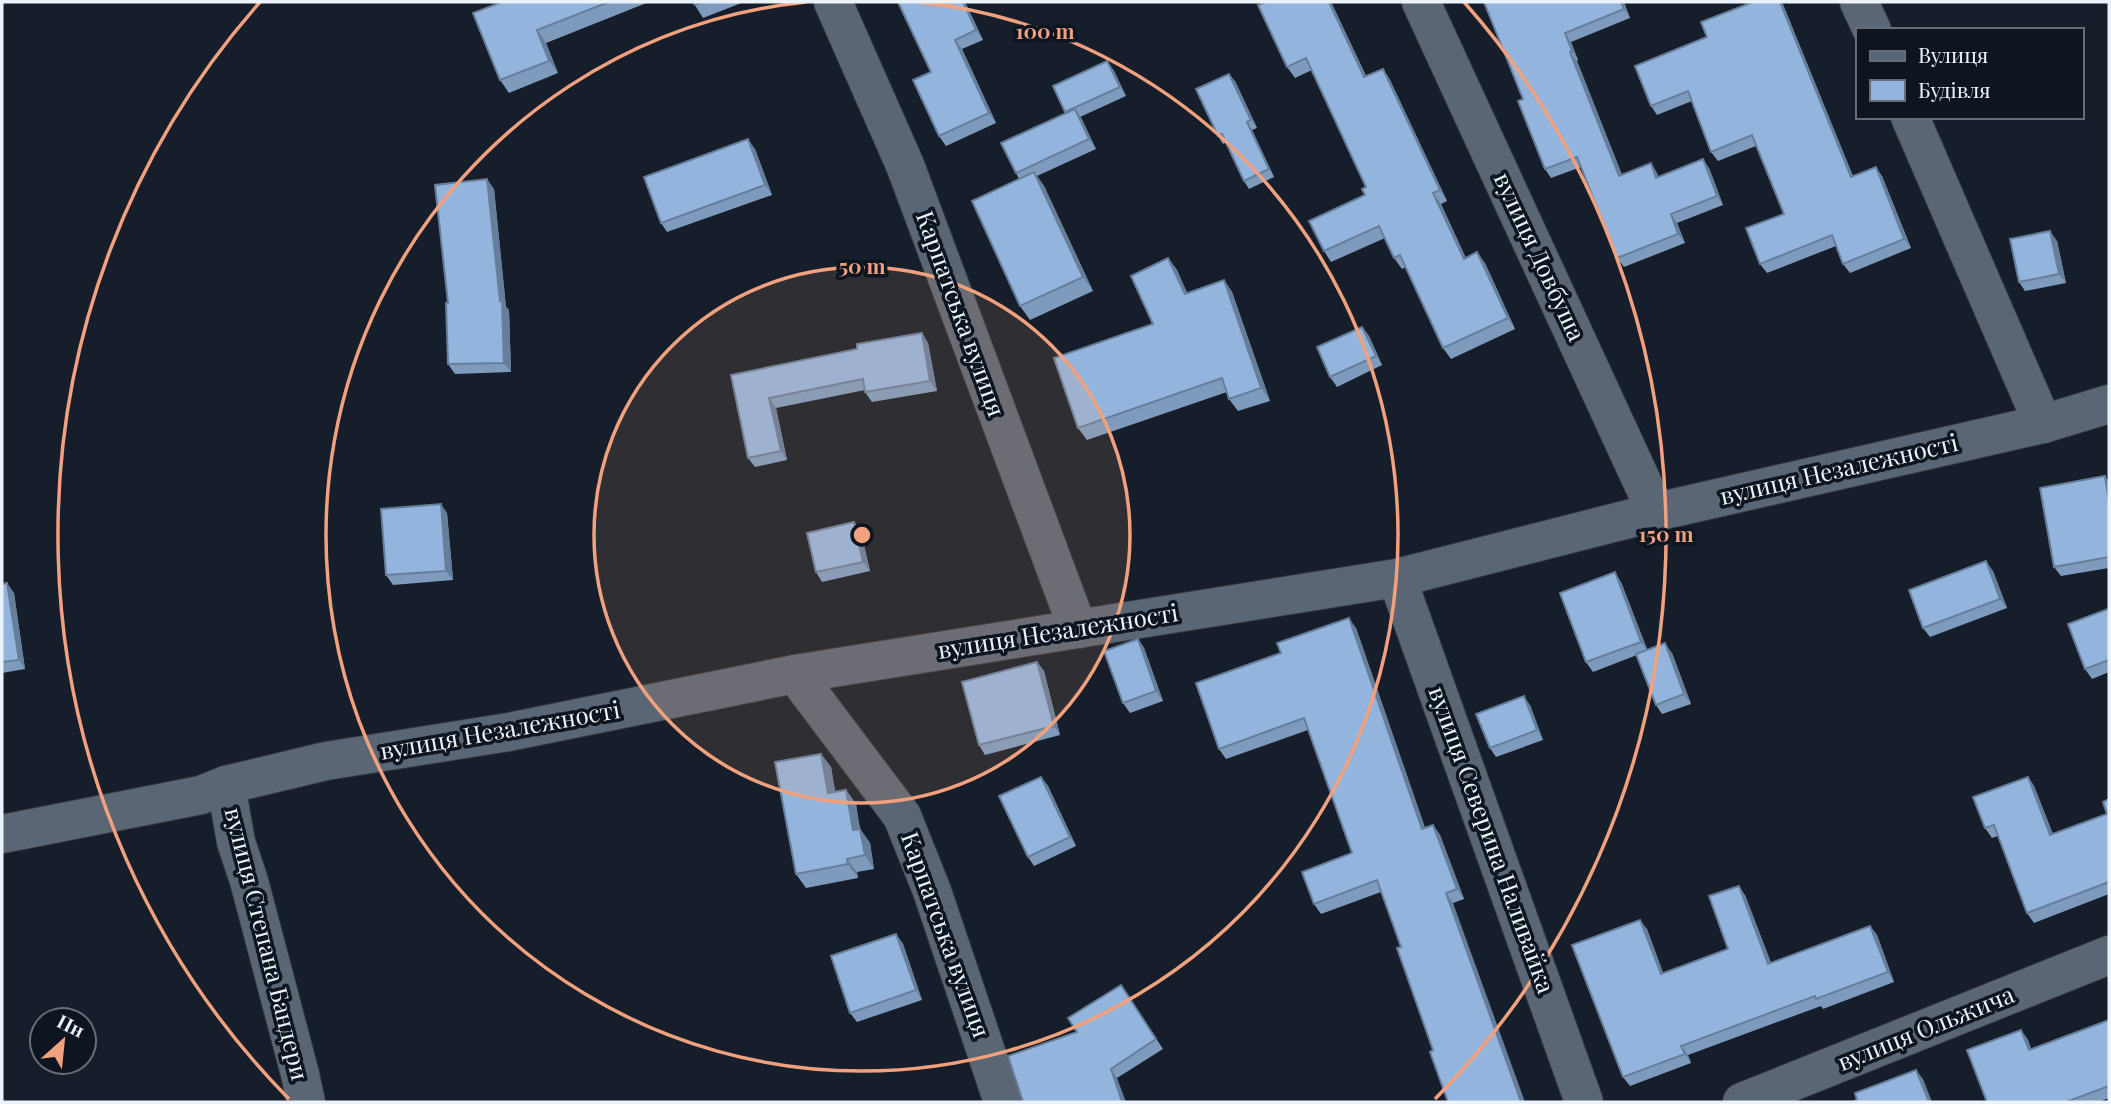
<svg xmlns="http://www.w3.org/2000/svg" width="2111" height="1104" font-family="'Playfair Display',serif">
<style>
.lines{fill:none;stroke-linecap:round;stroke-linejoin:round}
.minor-casing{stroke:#323740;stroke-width:40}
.minor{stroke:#5b6674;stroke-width:38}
.wall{fill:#7e9bbd}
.shaded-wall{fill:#677e9a}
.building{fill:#93b4dc;stroke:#677e9a;stroke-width:2}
.ring{fill:none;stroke:#f2a17e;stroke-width:3.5}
.labels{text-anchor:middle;stroke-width:7;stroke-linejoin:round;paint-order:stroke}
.street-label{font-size:24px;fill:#ecf2fa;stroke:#0c1520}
.centre{fill:#f2a17e;stroke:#0c1520;stroke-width:3.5}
.ring-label{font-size:21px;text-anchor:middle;font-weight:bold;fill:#f2a17e;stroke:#0c1520;stroke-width:7;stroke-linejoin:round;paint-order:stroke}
</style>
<rect width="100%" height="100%" fill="#151e2a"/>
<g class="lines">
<defs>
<g id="minor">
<path d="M833,2L905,165L1078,629"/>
<path d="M1421,2L1656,512"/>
<path d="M1859,2L1872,30"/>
<path d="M1910,117L2043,424"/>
<path d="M1397,578L1584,1102"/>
<path d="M795,674L902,816L932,891L1003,1102"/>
<path d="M226,785L236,842L249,881L300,1074L306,1102"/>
<path d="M2,834L201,795L226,785L326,761L509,732L795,674L1397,578L1656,512L2043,424L2109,404"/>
<path d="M1742,1102L2109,955"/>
</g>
</defs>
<use href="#minor" class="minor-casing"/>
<use href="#minor" class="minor"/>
</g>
<g class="wall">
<path d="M502,2H649L546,43L558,73L509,93L500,80Z"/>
<path d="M693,2H744L703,18Z"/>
<path d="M898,2H965L983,40L962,49L996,123L946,146L939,136L931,72Z"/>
<path d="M1266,2H1331L1366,76L1383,69L1390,80L1447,201L1441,204L1466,258L1485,263L1515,329L1451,359L1443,348L1406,267L1402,269L1394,258L1385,238L1331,262L1324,251L1365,195L1366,187L1312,70L1295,78L1287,67Z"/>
<path d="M1484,2H1624L1630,18L1571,42L1578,60L1577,61L1622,175L1651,163L1659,177L1709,168L1723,205L1677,223L1685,243L1624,267L1617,258L1581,167L1551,178L1545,169L1523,99Z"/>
<path d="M1782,2L1853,176H1882L1911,248L1850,273L1843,264L1836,246L1767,273L1760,264L1784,214L1756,146L1718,161L1711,152L1692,101L1657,115L1651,106L1707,37Z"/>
<path d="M1107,61L1114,71L1126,96L1080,117L1096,149L1037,176L1044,186L1093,291L1030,320L1020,306L1019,179L1016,173L1066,113L1053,86Z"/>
<path d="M1235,81L1257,128L1252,130L1274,177L1249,189L1244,181L1226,142L1223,144L1218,136Z"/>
<path d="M755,149L772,195L667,232L661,223Z"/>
<path d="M494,189L506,307L509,310L511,372L455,374L448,364V303Z"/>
<path d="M2057,241L2066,283L2025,291L2019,282Z"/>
<path d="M1168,258L1177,270L1187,293L1224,280L1232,292L1270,401L1238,411L1229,399L1227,392L1087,440L1078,428L1153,324Z"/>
<path d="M1362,327L1369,336L1382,365L1337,387L1330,377Z"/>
<path d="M922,333L928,343L937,391L872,402L865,392V390L776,408L787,460L755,467L748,458L731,375L857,349Z"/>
<path d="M2105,476L2109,483V568L2061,576L2054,567Z"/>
<path d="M447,513L453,580L393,585L386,575Z"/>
<path d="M854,522L861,532L870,571L822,582L816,572Z"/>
<path d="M1993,571L2007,608L1930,637L1923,628Z"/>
<path d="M1621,582L1647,650L1672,653L1691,704L1662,714L1656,705L1637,655L1593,672L1586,662Z"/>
<path d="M2,584L14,593L25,669L2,673Z"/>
<path d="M2108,609L2109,611V672L2092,679L2085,669Z"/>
<path d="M1356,628L1425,828L1433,825L1440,835L1464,899L1453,903L1433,1050L1401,947L1381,892L1321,914L1314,904L1352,853L1308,730L1226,759L1219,749Z"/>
<path d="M1138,639L1144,648L1163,701L1130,713L1123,703Z"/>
<path d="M1037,662L1044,671L1060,735L985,755L979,745Z"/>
<path d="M1530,705L1543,740L1496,757L1490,748Z"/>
<path d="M821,754L831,767L835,792L846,790L856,804L860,829L870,843L874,869L857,872L858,878L806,888L796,874Z"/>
<path d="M1041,777L1048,786L1076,846L1034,866L1028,857Z"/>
<path d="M2028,777L2034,786L2053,834L2107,814L2109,799V894L2034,923L2027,913L1998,836L1992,838L1985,828Z"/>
<path d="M1745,895L1771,963L1870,926L1877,935L1894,982L1823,1009L1821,1006L1688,1055L1691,1063L1630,1086L1623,1077L1647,929L1663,973L1728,949Z"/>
<path d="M896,934L903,944L922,1000L857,1022L850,1013Z"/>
<path d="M1121,985L1163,1049L1117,1078L1077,1032Z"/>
<path d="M2109,1020V1098L2099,1102H1987L2021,1030L2028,1040L2031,1049Z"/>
</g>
<g class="shaded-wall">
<path d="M963,2H965L983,40L976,30Z"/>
<path d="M1329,2H1331L1372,88L1364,77Z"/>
<path d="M1621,2H1624L1630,18L1624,9Z"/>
<path d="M1780,2H1782L1857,187L1851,177Z"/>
<path d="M537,30L546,43L558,73L549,61Z"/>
<path d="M1565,33L1571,42L1578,60L1572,51Z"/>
<path d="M955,40L962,49L996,123L989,113Z"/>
<path d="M1570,52L1577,61L1626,185L1619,176Z"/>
<path d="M1107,61L1114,71L1126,96L1120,87Z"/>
<path d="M1383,69L1390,80L1447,201L1440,190Z"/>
<path d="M1229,74L1235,81L1257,128L1251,120Z"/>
<path d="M1075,109L1082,119L1096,149L1089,139Z"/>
<path d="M1247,122L1252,130L1274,177L1269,169Z"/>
<path d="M748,139L755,149L772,195L765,185Z"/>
<path d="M1703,159L1709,168L1723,205L1717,196Z"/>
<path d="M1651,163L1657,173L1663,187L1656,178Z"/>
<path d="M1876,167L1882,176L1911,248L1904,239Z"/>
<path d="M1034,172L1044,186L1093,291L1083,277Z"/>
<path d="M487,179L494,189L506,307L509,310L511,372L504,363L500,301Z"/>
<path d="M1433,193L1441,204L1471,270L1464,259Z"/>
<path d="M1671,214L1677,223L1685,243L1678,234Z"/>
<path d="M2050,231L2057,241L2066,283L2059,274Z"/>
<path d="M1477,252L1485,263L1515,329L1508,318Z"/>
<path d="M1168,258L1177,270L1193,306L1185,294Z"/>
<path d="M1224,280L1232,292L1270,401L1261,388Z"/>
<path d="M1362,327L1369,336L1382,365L1376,356Z"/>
<path d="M922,333L928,343L937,391L930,381Z"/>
<path d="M769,398L776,408L787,460L781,451Z"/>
<path d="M2105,476L2109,483V502Z"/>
<path d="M441,504L447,513L453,580L446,571Z"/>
<path d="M854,522L861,532L870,571L863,562Z"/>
<path d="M1986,561L1993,571L2007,608L2000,599Z"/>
<path d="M1615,572L1621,582L1648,651L1641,642Z"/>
<path d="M7,583L14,593L25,669L19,660Z"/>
<path d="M1349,618L1356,628L1429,839L1422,829Z"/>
<path d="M1138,639L1144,648L1163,701L1156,691Z"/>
<path d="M1665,643L1672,653L1691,704L1684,694Z"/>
<path d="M1037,662L1044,671L1060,735L1054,726Z"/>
<path d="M1524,696L1530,705L1543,740L1537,730Z"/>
<path d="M821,754L831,767L838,807L828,793Z"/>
<path d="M1041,777L1048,786L1076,846L1070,837Z"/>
<path d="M2028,777L2034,786L2057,845L2050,835Z"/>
<path d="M846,790L856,804L860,829L870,843L874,869L865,855L853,830Z"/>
<path d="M1433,825L1440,835L1464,899L1457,889Z"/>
<path d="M847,859L857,872L858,878L848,864Z"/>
<path d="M1739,886L1745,895L1775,973L1768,964Z"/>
<path d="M1446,893L1453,903L1525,1102H1521Z"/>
<path d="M1640,920L1647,929L1667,983L1661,974Z"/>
<path d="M1870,926L1877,935L1894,982L1888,972Z"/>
<path d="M896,934L903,944L922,1000L916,990Z"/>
<path d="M2021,1030L2028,1040L2035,1059L2029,1050Z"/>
<path d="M1681,1046L1688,1055L1691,1063L1685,1054Z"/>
<path d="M1111,1069L1117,1078L1126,1102H1122Z"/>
<path d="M1916,1070L1923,1079L1932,1102H1929Z"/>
</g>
<g class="building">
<path d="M502,2H609L537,30L549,61L500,80L473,13Z"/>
<path d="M693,2H703L695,5Z"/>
<path d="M898,2H963L976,30L955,40L989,113L939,136L913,80L931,72Z"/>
<path d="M1266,2H1329L1364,77L1383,69L1440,190L1433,193L1464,259L1477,252L1508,318L1443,348L1400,255L1394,258L1379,226L1324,251L1309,221L1365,195L1362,189L1366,187L1306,58L1287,67L1258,5Z"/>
<path d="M1484,2H1621L1624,9L1565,33L1572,51L1570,52L1619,176L1651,163L1656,178L1703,159L1717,196L1671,214L1678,234L1617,258L1577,157L1545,169L1518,101L1523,99Z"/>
<path d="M1753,2H1780L1851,177L1876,167L1904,239L1843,264L1832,235L1760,264L1746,228L1784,214L1752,135L1711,152L1688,91L1651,106L1635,66L1707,37L1701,22Z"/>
<path d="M1107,61L1120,87L1065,112L1053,86Z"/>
<path d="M1229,74L1251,120L1247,122L1269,169L1244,181L1222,134L1218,136L1196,89Z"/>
<path d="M1075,109L1089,139L1016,173L1001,143Z"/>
<path d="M748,139L765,185L661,223L644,177Z"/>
<path d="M1034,172L1083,277L1020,306L972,201Z"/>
<path d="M487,179L500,301H502L504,363L448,364L446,303H448L435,185Z"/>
<path d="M2050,231L2059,274L2019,282L2010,239Z"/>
<path d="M1168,258L1185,294L1224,280L1261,388L1229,399L1222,378L1078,428L1054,358L1153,324L1131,276Z"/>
<path d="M1362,327L1376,356L1330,377L1317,347Z"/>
<path d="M922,333L930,381L865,392L863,379L769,398L781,451L748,458L731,375L857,349V344Z"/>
<path d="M2105,476L2109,502V557L2054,567L2040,488Z"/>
<path d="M441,504L446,571L386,575L381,509Z"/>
<path d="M854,522L863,562L816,572L807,533Z"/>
<path d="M1986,561L2000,599L1923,628L1909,590Z"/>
<path d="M1615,572L1641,642L1586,662L1560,593Z"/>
<path d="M7,583L19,660L2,662V584Z"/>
<path d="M2108,609L2109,612V660L2085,669L2068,624Z"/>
<path d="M1349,618L1422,829L1433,825L1457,889L1446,893L1521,1102H1448L1430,1052L1433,1050L1397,948L1401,947L1377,880L1314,904L1302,872L1352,853L1304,718L1219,749L1196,683L1281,653L1277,643Z"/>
<path d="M1138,639L1156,691L1123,703L1104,651Z"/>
<path d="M1665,643L1684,694L1656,705L1636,654Z"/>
<path d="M1037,662L1054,726L979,745L962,682Z"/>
<path d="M1524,696L1537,730L1490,748L1476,714Z"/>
<path d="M821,754L828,793L846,790L853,830L860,829L865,855L847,859L848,864L796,874L775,762Z"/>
<path d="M1041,777L1070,837L1028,857L999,796Z"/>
<path d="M2028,777L2050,835L2107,814L2103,802L2109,799V882L2027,913L1994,825L1985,828L1973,797Z"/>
<path d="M1739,886L1768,964L1870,926L1888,972L1816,999L1815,996L1681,1046L1685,1054L1623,1077L1572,945L1640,920L1661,974L1728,949L1709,896Z"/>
<path d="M896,934L916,990L850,1013L831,956Z"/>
<path d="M1121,985L1156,1039L1111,1069L1122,1102H1023L1008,1056L1077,1032L1068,1018Z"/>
<path d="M2109,1020V1086L2066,1102H1987L1967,1050L2021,1030L2029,1050Z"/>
<path d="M1916,1070L1929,1102H1852L1857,1100L1855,1093Z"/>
</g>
<circle cx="862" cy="535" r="268" fill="#f2a17e" fill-opacity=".12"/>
<g class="ring">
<circle cx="862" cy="535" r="268"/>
<path d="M918 2A536 536 0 1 1 806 2"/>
<path d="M289 1099A804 804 0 0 1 260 2M1464 2A804 804 0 0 1 1435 1099"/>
</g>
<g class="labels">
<g class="street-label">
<text transform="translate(1539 257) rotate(65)" y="8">вулиця Довбуша</text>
<text transform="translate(960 314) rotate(70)" y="8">Карпатська вулиця</text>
<text transform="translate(1839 470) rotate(-13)" y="8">вулиця Незалежності</text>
<text transform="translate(1058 632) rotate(-9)" y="8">вулиця Незалежності</text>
<text transform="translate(500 731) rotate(-10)" y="8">вулиця Незалежності</text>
<text transform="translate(1491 840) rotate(70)" y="8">вулиця Северина Наливайка</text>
<text transform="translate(945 935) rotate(70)" y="8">Карпатська вулиця</text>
<text transform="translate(266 944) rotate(76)" y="8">вулиця Степана Бандери</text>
<text transform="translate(1926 1029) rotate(-22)" y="8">вулиця Ольжича</text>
</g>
</g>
<circle cx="862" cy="535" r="10" class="centre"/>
<g class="ring-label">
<text x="1045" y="39">100 m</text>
<text x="862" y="274">50 m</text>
<text x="1666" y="542">150 m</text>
</g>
<rect width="2111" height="1104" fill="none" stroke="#ecf2fa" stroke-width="7"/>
<rect x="1856" y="28" width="228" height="91" fill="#0c1520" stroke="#666d77" stroke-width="2"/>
<rect x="1870" y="51" width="35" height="10" fill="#5b6674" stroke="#666d77" stroke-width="2"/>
<text x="1918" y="63" font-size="21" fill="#ecf2fa">Вулиця</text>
<rect x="1870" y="80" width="35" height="21" fill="#93b4dc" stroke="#666d77" stroke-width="2"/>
<text x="1918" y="98" font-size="21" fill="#ecf2fa">Будівля</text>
<g transform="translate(63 1041) rotate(27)"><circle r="33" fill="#0c1520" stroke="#666d77" stroke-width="2"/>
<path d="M0-5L12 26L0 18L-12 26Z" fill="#f2a17e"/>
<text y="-10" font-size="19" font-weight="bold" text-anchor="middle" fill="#ecf2fa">Пн</text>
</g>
</svg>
